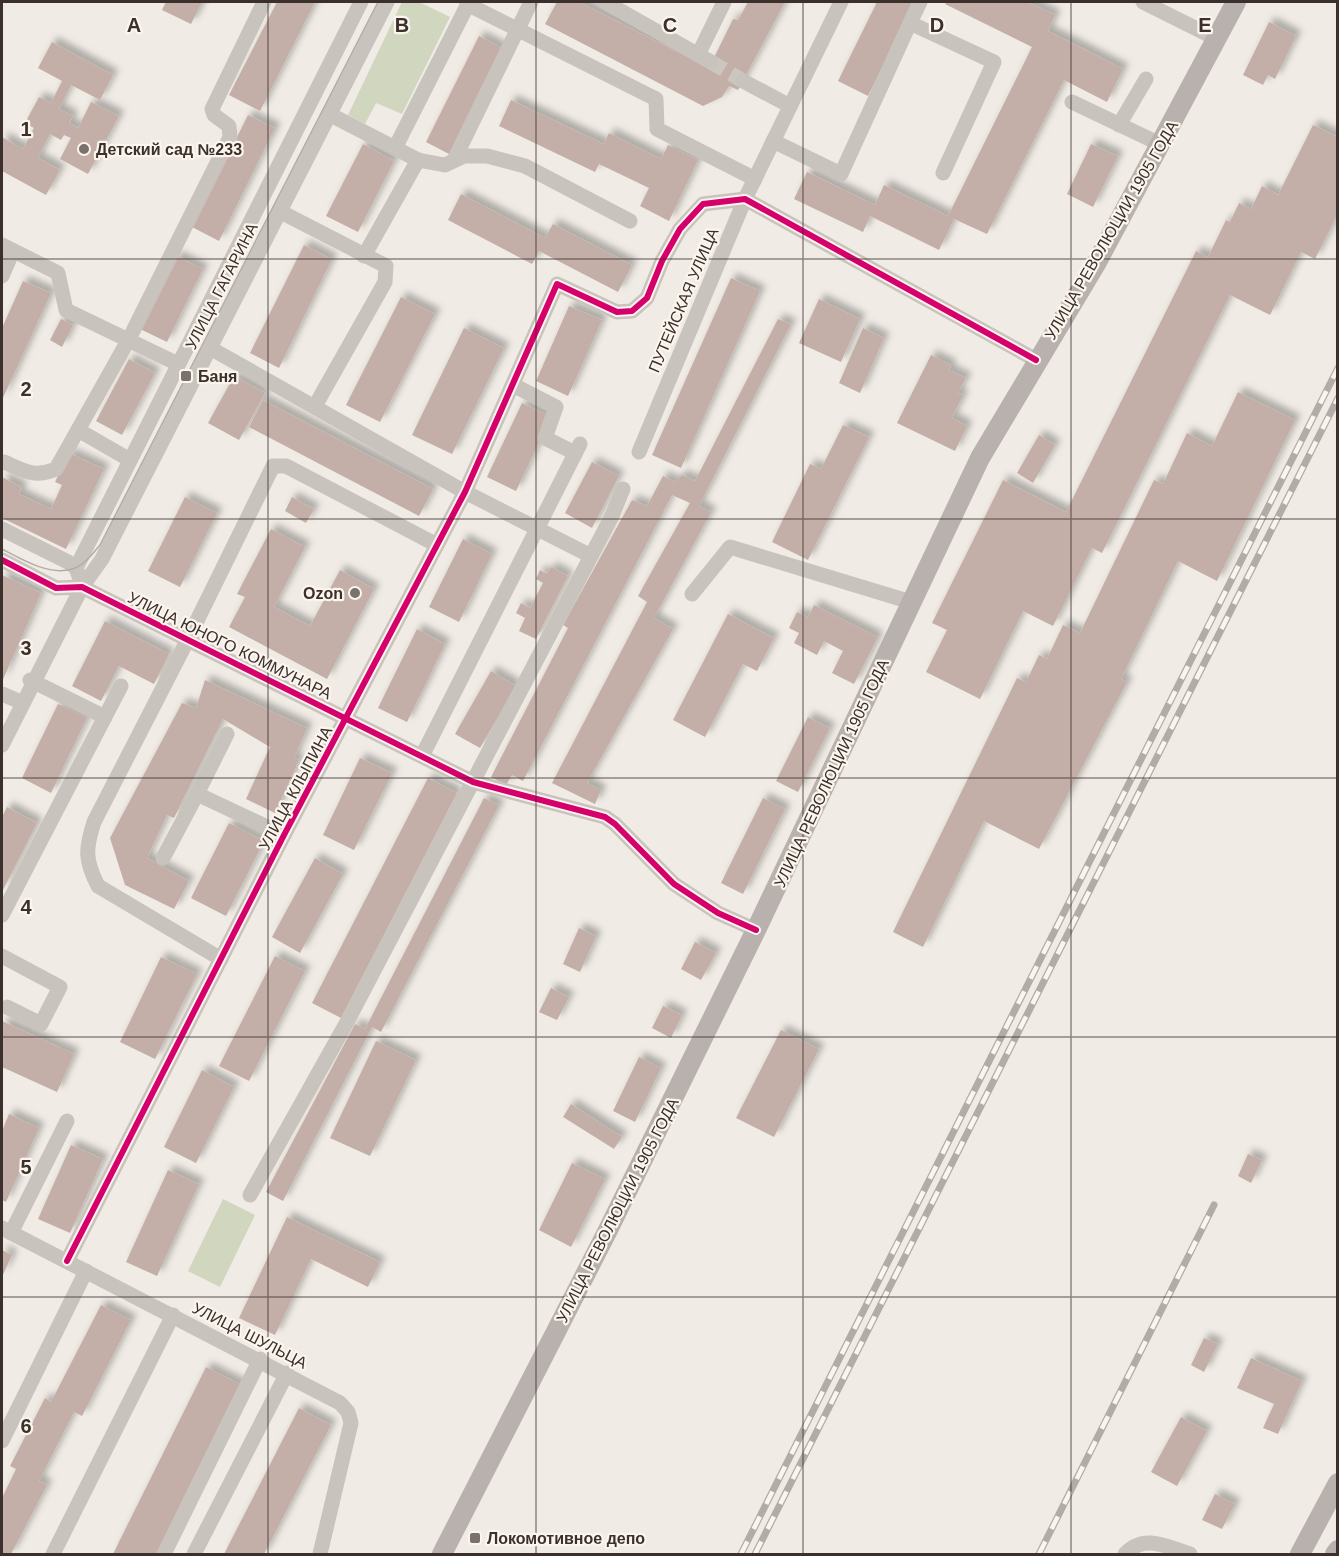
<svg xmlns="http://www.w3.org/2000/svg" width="1339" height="1556" font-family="Arial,sans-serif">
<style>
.green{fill:#d1d6bf}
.building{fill:#c3afa7;filter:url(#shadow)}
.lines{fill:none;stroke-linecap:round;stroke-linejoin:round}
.minor-tunnel{stroke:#ccc6c0;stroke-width:15;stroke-dasharray:15 8;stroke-linecap:butt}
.minor{stroke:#c9c3be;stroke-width:15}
.major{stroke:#b8b1ad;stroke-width:20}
.tram{stroke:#b1aca8;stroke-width:1.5}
.rail-casing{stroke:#b1aca8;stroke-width:7}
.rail{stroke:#fbf5ee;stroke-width:4.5;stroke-dasharray:14;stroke-linecap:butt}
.cycleway-casing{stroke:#fbf5ee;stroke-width:10}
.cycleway{stroke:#d6006c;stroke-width:6}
.grid{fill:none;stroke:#3b302b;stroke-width:1.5;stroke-opacity:0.55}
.poi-dot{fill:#7a716c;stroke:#fbf5ee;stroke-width:2}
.labels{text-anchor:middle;stroke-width:4.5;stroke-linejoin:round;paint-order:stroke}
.poi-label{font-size:16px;font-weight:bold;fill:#3b302b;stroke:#fbf5ee;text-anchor:start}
.street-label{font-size:16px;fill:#3b302b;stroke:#fbf5ee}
.grid-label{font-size:20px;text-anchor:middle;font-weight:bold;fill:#3b302b;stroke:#fbf5ee;stroke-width:4.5;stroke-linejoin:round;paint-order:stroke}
</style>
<defs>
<filter id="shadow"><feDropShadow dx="5.5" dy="-5.5" stdDeviation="3" flood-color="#0004"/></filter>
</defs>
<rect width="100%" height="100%" fill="#f0ebe5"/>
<g class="green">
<path d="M402,2H419L450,17L402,114L376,103L365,124L348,115Z"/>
<path d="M223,1199L255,1215L220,1287L188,1271Z"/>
</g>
<g class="building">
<path d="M166,2H202L191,24L162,10Z"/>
<path d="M277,2H315L260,111L229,95Z"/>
<path d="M557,2H579L709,68L733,19L738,20L748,2H785L738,90L729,86L722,97L703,106L545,24Z"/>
<path d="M877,2H914L868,96L838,81Z"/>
<path d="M947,2H1028L1055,15L1048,31L1123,69L1107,102L1064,80L987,234L954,219L939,250L870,216L863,232L794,199L807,172L875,205L884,185L948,216L1032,47L945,4Z"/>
<path d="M1269,22L1296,36L1275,79L1268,75L1263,85L1243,75Z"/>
<path d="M479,36L504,49L451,155L426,142Z"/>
<path d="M52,42L113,75L100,100L71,85L59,109L73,116L69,123L78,128L91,102L119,116L88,174L60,159L71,138L64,135L61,140L50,134L38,158L60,170L46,195L2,171V137L23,149L34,128L25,123L39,97L51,103L62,81L38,68Z"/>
<path d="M511,100L604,144L609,133L661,159L668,145L698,160L669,221L640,206L649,188L599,164L595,172L499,126Z"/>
<path d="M248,115L275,128L219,241L192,227Z"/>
<path d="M1313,125L1338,137V213L1315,259L1301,252L1270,315L1230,295L1102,553L1092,548L1053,626L1023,611L980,699L926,672L947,630L932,623L1003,480L1066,512L1196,251L1208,257L1226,220L1230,222L1239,203L1251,209L1262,186L1278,195Z"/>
<path d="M363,144L394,161L358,232L326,216Z"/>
<path d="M1091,144L1118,156L1093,207L1067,194Z"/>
<path d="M461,194L545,238L553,224L632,265L618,292L539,251L532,264L448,220Z"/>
<path d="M304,245L332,259L279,368L250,353Z"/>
<path d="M176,256L203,269L167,342L140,329Z"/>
<path d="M731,278L760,291L681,468L652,455Z"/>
<path d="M23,281L51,293L2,400V328Z"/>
<path d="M401,297L435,314L380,422L346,405Z"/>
<path d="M819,299L860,319L841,362L799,343Z"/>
<path d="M569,306L602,320L568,396L536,381Z"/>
<path d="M61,319L73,325L62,347L50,340Z"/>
<path d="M778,319L791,324L699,506L711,512L654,618L673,629L587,783L601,790L595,804L552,783L647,602L638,596L690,503L672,495L523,781L512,775L506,785L491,777L568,628L563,625L632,500L647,506L663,476L675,482L682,475L695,481Z"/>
<path d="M464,328L504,348L452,454L412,435Z"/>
<path d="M863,328L884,338L860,393L839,383Z"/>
<path d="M931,355L951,365L949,370L966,378L958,393L963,395L952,418L967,426L955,451L897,423Z"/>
<path d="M129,359L155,373L122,435L96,421Z"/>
<path d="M234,376L265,393L239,440L208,423Z"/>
<path d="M1238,392L1295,420L1217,581L1178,561L1121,679L1127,682L1039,849L984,821L923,947L893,932L1017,678L1026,682L1039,655L1047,659L1063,625L1080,633L1154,480L1163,484L1187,433L1212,446Z"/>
<path d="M263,400L433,489L419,516L249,427Z"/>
<path d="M522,403L551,417L516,491L487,477Z"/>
<path d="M843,425L869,437L808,560L772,542L810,464L821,469Z"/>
<path d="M1039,435L1055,445L1033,483L1017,473Z"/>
<path d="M69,453L104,469L66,549L2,518V477L22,487L19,494L51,509L62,485L55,482Z"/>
<path d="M592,462L619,476L592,528L565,513Z"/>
<path d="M185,497L217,513L180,587L148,571Z"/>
<path d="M292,497L314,509L306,523L285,511Z"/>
<path d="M271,529L305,547L274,607L310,626L340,570L374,589L327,679L229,627L245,597L237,594Z"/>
<path d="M463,539L492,554L459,622L429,607Z"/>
<path d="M551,567L568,576L536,639L519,631L525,618L516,613L521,603L530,608L543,583L536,579L540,570L547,574Z"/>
<path d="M2,575L41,593L2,682Z"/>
<path d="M814,605L878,637L854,684L832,673L843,651L824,641L817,655L794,643L799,633L789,628L797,612L808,617Z"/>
<path d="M728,614L774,638L757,671L743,664L705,737L673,720Z"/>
<path d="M105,621L169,654L154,684L119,666L101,701L72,686Z"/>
<path d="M417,629L445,644L407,722L378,708Z"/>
<path d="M491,671L516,686L480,748L455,734Z"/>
<path d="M205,680L307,728L294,758L299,760L275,813L246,799L270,747L223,719L174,818L167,815L147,858L189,881L174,909L125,885L110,838L182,703L196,708Z"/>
<path d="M58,704L87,718L51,793L22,778Z"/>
<path d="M808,717L830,728L798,792L776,781Z"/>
<path d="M360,758L392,773L354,850L323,835Z"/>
<path d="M428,778L457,793L341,1018L312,1003Z"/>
<path d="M484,798L499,805L381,1032L372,1027L283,1201L266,1192L355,1024L365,1029Z"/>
<path d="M763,798L785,809L743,894L721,883Z"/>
<path d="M7,807L37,823L2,892V817Z"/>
<path d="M229,823L264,841L226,916L191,898Z"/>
<path d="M315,858L343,874L300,953L272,937Z"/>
<path d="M579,928L596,936L580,972L563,964Z"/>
<path d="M695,942L716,953L701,980L681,969Z"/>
<path d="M275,956L305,971L249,1081L219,1066Z"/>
<path d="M161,957L197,974L155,1059L120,1042Z"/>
<path d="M551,988L569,997L557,1020L539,1012Z"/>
<path d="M663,1006L682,1015L671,1038L652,1028Z"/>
<path d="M2,1021L74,1054L57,1092L2,1067Z"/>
<path d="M781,1030L819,1049L774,1137L736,1118Z"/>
<path d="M376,1041L416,1060L370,1156L330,1138Z"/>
<path d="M639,1057L661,1068L635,1122L613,1111Z"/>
<path d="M202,1070L234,1087L196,1163L164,1147Z"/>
<path d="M571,1104L622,1137L614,1149L563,1117Z"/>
<path d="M9,1114L39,1128L6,1202L2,1200V1131Z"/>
<path d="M71,1145L103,1159L70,1233L38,1219Z"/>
<path d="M1248,1154L1262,1160L1251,1183L1238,1176Z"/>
<path d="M572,1163L605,1179L571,1247L539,1230Z"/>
<path d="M168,1170L199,1184L157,1276L126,1262Z"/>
<path d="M287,1217L380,1262L368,1287L311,1259L275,1335L239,1318Z"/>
<path d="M2,1250L12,1255L2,1277Z"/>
<path d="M101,1305L131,1320L82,1416L74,1412L39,1481L47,1485L11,1554H2V1498L16,1469L10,1466L45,1398L51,1402Z"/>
<path d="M1204,1338L1218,1344L1204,1372L1191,1365Z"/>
<path d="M1251,1358L1302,1381L1278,1434L1263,1428L1274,1404L1237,1388Z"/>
<path d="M206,1367L242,1385L158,1554H113Z"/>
<path d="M299,1408L331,1425L264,1554H224Z"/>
<path d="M1181,1417L1207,1431L1177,1486L1151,1472Z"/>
<path d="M1215,1494L1235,1504L1222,1529L1202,1520Z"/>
</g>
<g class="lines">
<path class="minor-tunnel" d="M711,62L743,81"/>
<g class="minor">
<path d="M605,2L711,62"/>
<path d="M920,2L910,23L994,62L943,173"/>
<path d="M1143,2L1217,39"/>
<path d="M467,4L656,99L657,129L755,179"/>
<path d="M698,55L724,2"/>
<path d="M743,81L790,106"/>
<path d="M1072,102L1160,144"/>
<path d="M329,114L418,160L445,165L464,156H487L525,166L630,221"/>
<path d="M1119,125L1146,79"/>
<path d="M773,141L841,174L910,23"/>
<path d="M395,148L469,2"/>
<path d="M455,158L531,2"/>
<path d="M279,211L386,266L385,282L315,406"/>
<path d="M2,245L58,273L66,310L178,364"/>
<path d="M364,256L418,160"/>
<path d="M2,276L13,251"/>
<path d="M210,348L465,492L591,556"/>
<path d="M513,385L556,407L545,438L575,453"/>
<path d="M78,430L130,460"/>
<path d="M639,452L745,199L841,2"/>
<path d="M4,462C25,471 34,478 56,469L129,339L230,137L229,126L214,115L212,109L264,2"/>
<path d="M2,529L68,562L76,568L79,576"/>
<path d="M2,560L56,588L82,587L473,782L605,817L615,824L674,884L718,913L756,930"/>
<path d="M76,568L361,2"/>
<path d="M692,594L730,547L911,602"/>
<path d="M30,680L105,717"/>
<path d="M2,694L23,703"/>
<path d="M227,734L197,794L284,835"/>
<path d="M2,745L82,587L102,559L387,2"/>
<path d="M422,756L580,444"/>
<path d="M163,858L197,794"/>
<path d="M2,915L121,686"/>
<path d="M2,956L60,987L41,1024L7,1007"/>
<path d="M221,959L98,886C85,860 85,850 94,822L187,641L273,466H286L437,545"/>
<path d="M250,1195L347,1022L612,516L623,489"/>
<path d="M2,1228L340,1403L348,1412L351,1423L320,1554"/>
<path d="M11,1233L67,1121"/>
<path d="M67,1261L284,835L465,492L557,284L617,312L632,311L647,298L662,261L680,229L703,204L745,199L1036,360"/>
<path d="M2,1441L86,1271"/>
<path d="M53,1554L173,1315"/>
<path d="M164,1554L260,1359"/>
<path d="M194,1554L287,1373"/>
<path d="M1125,1554C1144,1533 1168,1547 1190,1554"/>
</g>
<g class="major">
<path d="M442,1554L607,1232L756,930L980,458L1097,262L1236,2"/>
<path d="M1300,1554L1338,1483"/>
<path d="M1335,1554L1338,1550"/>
</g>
<path class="tram" d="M2,549C21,559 49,576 72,569C84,566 93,553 100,545L378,2"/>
<defs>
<g id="rail">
<path d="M741,1554L1338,368"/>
<path d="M755,1554L1338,398"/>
<path d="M1039,1554L1214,1205"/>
</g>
</defs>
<use href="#rail" class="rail-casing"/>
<use href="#rail" class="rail"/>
<defs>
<g id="cycleway">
<path d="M2,560L56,588L82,587L473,782L605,817L615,824L674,884L718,913L756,930"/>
<path d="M67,1261L284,835L465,492L557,284L617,312L632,311L647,298L662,261L680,229L703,204L745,199L1036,360"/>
</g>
</defs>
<use href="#cycleway" class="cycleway-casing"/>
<use href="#cycleway" class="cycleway"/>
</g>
<path class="grid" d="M268,2V1554M536,2V1554M803,2V1554M1071,2V1554M2,259H1338M2,519H1338M2,778H1338M2,1037H1338M2,1297H1338"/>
<g class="poi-dot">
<circle cx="84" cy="149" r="6"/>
<rect x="180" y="370" width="12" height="12" rx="3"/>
<circle cx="355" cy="593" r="6"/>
<rect x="469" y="1532" width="12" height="12" rx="3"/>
</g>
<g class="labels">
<g class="poi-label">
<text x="96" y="155">Детский сад №233</text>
<text x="198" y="382">Баня</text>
<text x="343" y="599" text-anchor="end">Ozon</text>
<text x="487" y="1544">Локомотивное депо</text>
</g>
<g class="street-label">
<text transform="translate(1111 230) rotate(-60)" y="6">УЛИЦА РЕВОЛЮЦИИ 1905 ГОДА</text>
<text transform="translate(221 286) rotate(-63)" y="6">УЛИЦА ГАГАРИНА</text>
<text transform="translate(683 300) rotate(-67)" y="6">ПУТЕЙСКАЯ УЛИЦА</text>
<text transform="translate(230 645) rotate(26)" y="6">УЛИЦА ЮНОГО КОММУНАРА</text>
<text transform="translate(831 773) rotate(-65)" y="6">УЛИЦА РЕВОЛЮЦИИ 1905 ГОДА</text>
<text transform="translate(295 788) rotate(-62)" y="6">УЛИЦА КЛЫПИНА</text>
<text transform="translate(617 1210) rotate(-63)" y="6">УЛИЦА РЕВОЛЮЦИИ 1905 ГОДА</text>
<text transform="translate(250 1335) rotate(27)" y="6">УЛИЦА ШУЛЬЦА</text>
</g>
</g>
<g class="grid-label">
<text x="134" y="32">A</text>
<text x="402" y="32">B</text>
<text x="670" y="32">C</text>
<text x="937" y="32">D</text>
<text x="1205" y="32">E</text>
<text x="26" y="136">1</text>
<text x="26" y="396">2</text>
<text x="26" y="655">3</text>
<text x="26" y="914">4</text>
<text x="26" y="1174">5</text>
<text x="26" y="1433">6</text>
</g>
<rect width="1339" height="1556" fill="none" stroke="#3b302b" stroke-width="6"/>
</svg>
